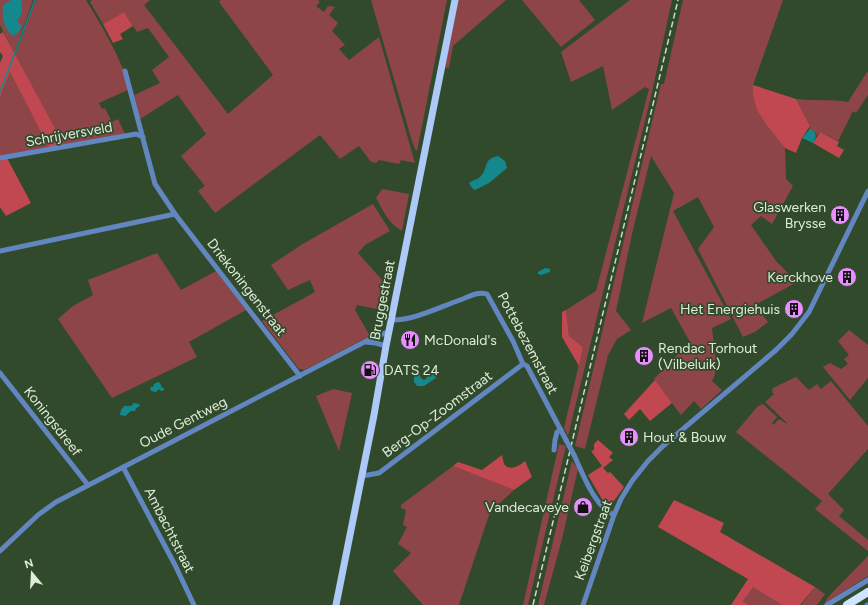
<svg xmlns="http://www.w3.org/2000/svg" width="868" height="605" font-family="Figtree,sans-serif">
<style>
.green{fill:#8e4547}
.forest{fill:#c14850}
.water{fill:#14888d}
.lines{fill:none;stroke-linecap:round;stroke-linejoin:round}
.stream{stroke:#14888d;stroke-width:1.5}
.minor{stroke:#6286c0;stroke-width:5}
.major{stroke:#acc9f8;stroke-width:7}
.highway{stroke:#d1e3ff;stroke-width:8}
.rail{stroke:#cddcc9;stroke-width:1.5;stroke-dasharray:6 3;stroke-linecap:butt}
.minor-bridge{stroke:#6286c0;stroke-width:5}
.labels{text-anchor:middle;stroke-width:3.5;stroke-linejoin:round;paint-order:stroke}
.street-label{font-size:14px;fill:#deecda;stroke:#324a2c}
.poi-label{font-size:14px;fill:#deecda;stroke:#324a2c;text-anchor:end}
</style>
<rect width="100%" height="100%" fill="#324a2c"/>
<g class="green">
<path d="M0,0H33L14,53L0,25Z"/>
<path d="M36,0H86C103,28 121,58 130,89L99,103L102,109L105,108L112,122L118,119L125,134L64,145L15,55Z"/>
<path d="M92,0H150L144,5L228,114L273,75L219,2L221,0H318L320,2L316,6L324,12L328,6L335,7L329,15L338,23L332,31L345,45L339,49L349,60L379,37L415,163L401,160L399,164L379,160L376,163L371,162L359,146L340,159L320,135L215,213L198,191L205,186L181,156L206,134L178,95L140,119L134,95L160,83L152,70L169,57L148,28L137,32L124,12L103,24L90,2Z"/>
<path d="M371,0H447L417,151L415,149L412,141Z"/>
<path d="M458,0H506L453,46L449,68L445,67Z"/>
<path d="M522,0H579L595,20L561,47Z"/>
<path d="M630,0H672L652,92L568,436L564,428L583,347L569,336L566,310L596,291L649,89L645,87L612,110L603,66L571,82L561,52Z"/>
<path d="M683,0H783L753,85V95L779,140L785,148L786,179L793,186L772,224L761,216L751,225L776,261L797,282L755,305L768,322L755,332L743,337L698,249L714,227L698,197L673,211L731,319L712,328C713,341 720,371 712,381L722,390L701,409L694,401L681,415L654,379L690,342L671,308L642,323L674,193L651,156L632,234L616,311L631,330L617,339L608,355L585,449L575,446L656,105L661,84H664Z"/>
<path d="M10,72L49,148L0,156V97Z"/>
<path d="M867,72L868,73V95L856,113L853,111L838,141L820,132L816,136V133L811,129L809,130L810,126L796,99C814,101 831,99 848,102Z"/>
<path d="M382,189L409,194L402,231C388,223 384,212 376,198Z"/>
<path d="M373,204L390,231L365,245L358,253L390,289L386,311L357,305L355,310L370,336L304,370L299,369L262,321L315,292L310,280L288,290L271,265L301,245Z"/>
<path d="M157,253L181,290L216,271L246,310L189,342L197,357L112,398L58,319L73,306L93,295L88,280Z"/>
<path d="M849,330L868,345V378L850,400L823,367L830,363L841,369L848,364L844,359L849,355L838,341Z"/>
<path d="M796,377L809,390L817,384L821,389L831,381L868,426V449L828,494L844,510L839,516L868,540V551L815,509L822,501L736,432L758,406L763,404L777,417L772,423L773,425L779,419L787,424V423L765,402L774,394L772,392L773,388Z"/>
<path d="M333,389L352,393L339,451L316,396Z"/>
<path d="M559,444L566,446L528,605H523Z"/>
<path d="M572,461L578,469L562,539L544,605H538Z"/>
<path d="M453,466L514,490L490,512L459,605H423L393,571L411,553L398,544L407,527L403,525L406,510L401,508V505Z"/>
<path d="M868,556V576L824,604L829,596Z"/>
<path d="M753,586L782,605H748L743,601Z"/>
<path d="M815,587L825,594L817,605H801Z"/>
</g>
<g class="forest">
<path d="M124,12L133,26L120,34L123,39L113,43L103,24Z"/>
<path d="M3,32L64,145L49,148L10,72L0,97V63L3,56L0,52V34Z"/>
<path d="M753,85L796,99L810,126L802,138L796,153L785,148L766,124L757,110L753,95Z"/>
<path d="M820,132L839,142L837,146L844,150L839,158L813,143Z"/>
<path d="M7,158L31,203L6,216L0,207V160Z"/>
<path d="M566,310L569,336L583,347L579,366L562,337V312Z"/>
<path d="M655,380L672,403L650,421L640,409L629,420L624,414Z"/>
<path d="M598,440L613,453L609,457L613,460L603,468L608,473L610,472L624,487L613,502L603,501L588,475L602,466L591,451L594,450V444Z"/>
<path d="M502,455L504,464L507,467C514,469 519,466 525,461L532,477L514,490L453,466L458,462L482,470Z"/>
<path d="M674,500L724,523L720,532L815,587L800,605H782L753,587L743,601L748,605H731L748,579L658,527Z"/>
</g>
<g class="water">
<path d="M11,0H21C23,8 23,15 17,21L22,26L18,33L13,36C3,27 2,19 3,5Z"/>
<path d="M811,129C818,133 816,138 813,143L802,138L809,130Z"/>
<path d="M498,156L505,161L507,168L489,183L475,190L472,188L469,183C472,180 477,180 480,177C489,169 482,159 498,156Z"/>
<path d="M545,268L550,269V272L541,275L538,274V272Z"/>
<path d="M429,370L436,375V378L424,386H417L414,382V377L417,373H419L421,378L424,380L427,378L425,372Z"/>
<path d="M158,382L160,383L162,388H164V390L161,391L159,389L156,392L151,391L150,387H153L154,384Z"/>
<path d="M134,403L139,404L140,406L136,408L135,411H131L125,416L120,415L121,410L124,406H131Z"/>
</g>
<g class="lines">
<path class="stream" d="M0,92L35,0"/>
<g class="minor">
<path d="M125,71L155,184L175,214"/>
<path d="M0,158L136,134L143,137"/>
<path d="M0,251L175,214L300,376"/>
<path d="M391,320C412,321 440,307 460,300C468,297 478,291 487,294L513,341L523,364L527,366L566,440"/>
<path d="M366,342L376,343L386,346"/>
<path d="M0,373L88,485"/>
<path d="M554,450L555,440L557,432L561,430"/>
<path d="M574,455C583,474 594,506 614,515"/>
<path d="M123,467L175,565L194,605"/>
<path d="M362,476L379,473L523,364"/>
<path d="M0,551L38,515L56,502L376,336L389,332"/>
<path d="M583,605L614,515L621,499L632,481L648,461L663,446L776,350L792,334L809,312L868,191"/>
<path d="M827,605L868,580"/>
<path d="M867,605H868"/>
</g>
<path class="major" d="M336,605L374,415L386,346L455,0"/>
<path class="highway" d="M847,605L868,592"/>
<path class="rail" d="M533,605L678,0"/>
<path class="minor-bridge" d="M566,440L574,455"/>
</g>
<defs>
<symbol id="building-disc" viewBox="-11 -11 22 22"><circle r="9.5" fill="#e88eff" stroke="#324a2c"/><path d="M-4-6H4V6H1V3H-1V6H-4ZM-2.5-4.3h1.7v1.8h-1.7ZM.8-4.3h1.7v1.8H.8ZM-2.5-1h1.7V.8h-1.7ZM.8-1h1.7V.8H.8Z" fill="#111"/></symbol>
<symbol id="restaurant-disc" viewBox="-11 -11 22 22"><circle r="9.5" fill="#e88eff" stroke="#324a2c"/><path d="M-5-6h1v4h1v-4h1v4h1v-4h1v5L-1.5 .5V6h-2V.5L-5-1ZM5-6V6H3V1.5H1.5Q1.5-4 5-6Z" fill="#111"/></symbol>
<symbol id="fuel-disc" viewBox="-11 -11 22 22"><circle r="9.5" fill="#e88eff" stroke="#324a2c"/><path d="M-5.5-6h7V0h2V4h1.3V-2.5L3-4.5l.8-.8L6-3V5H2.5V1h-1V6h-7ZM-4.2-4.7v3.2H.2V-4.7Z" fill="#111"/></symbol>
<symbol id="shop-disc" viewBox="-11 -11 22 22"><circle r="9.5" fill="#e88eff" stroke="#324a2c"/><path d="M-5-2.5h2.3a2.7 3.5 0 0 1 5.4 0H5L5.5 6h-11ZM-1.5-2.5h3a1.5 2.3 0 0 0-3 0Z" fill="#111"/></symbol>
</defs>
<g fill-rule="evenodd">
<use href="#building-disc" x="829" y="204" width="22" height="22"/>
<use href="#building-disc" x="836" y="266" width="22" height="22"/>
<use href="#building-disc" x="783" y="298" width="22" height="22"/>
<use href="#restaurant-disc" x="399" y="329" width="22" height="22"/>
<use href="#building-disc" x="633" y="345" width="22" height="22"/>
<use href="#fuel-disc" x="359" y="359" width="22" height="22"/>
<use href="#building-disc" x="618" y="426" width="22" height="22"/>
<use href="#shop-disc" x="572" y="496" width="22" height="22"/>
</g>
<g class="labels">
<g class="street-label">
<text transform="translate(69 134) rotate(-10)" y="5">Schrijversveld</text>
<text transform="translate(247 287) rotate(52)" y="5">Driekoningenstraat</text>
<text transform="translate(382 300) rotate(-79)" y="5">Bruggestraat</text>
<text transform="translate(528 343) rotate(62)" y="5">Pottebezemstraat</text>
<text transform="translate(437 414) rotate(-37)" y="5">Berg-Op-Zoomstraat</text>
<text transform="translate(53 421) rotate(52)" y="5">Koningsdreef</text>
<text transform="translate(183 422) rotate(-27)" y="5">Oude Gentweg</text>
<text transform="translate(170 530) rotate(63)" y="5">Ambachtstraat</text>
<text transform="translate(593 540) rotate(-70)" y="5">Keibergstraat</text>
</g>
<g class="poi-label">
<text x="826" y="212">Glaswerken<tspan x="826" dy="16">Brysse</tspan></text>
<text x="833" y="282">Kerckhove</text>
<text x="780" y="314">Het Energiehuis</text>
<text x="424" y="345" text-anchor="start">McDonald's</text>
<text x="658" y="353" text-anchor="start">Rendac Torhout<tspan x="658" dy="16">(Vilbeluik)</tspan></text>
<text x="384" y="375" text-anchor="start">DATS 24</text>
<text x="643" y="442" text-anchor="start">Hout &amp; Bouw</text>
<text x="569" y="512">Vandecaveye</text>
</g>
</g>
<g transform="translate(32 573) rotate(342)" stroke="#324a2c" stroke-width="3" paint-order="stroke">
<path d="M0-3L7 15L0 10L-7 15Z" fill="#deecda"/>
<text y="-6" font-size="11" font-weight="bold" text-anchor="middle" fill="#deecda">N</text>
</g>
</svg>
